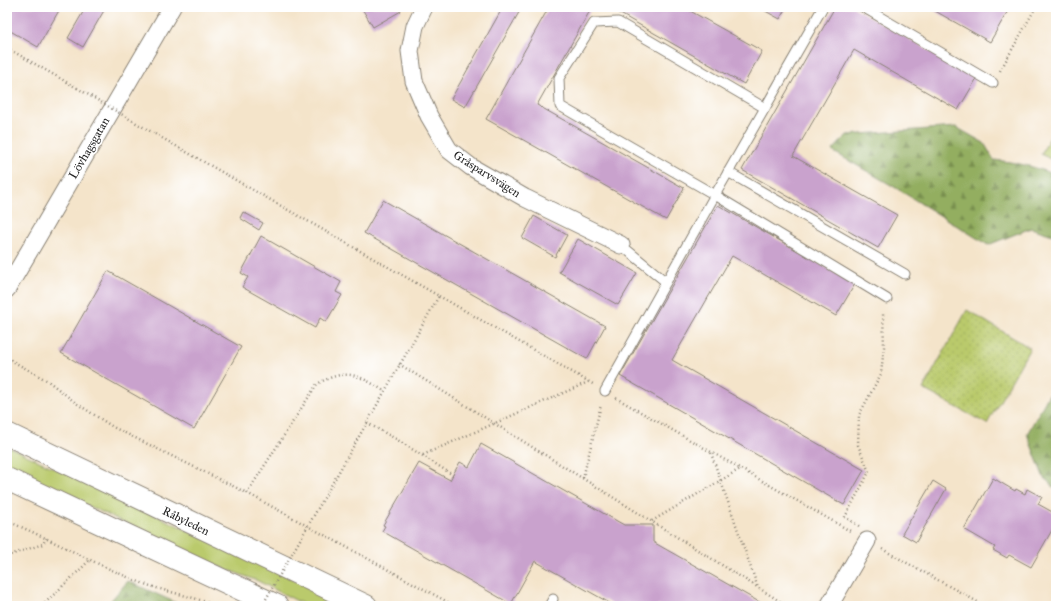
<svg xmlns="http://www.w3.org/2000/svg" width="1063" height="613" font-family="'IM FELL Great Primer',serif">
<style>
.green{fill:#baca6c;stroke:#6b7344}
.forest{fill:url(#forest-firs);stroke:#58653e}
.park{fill:url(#park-dots);stroke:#6b7344}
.building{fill:#c9a2cd}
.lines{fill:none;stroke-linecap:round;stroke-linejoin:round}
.service-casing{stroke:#888073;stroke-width:11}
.minor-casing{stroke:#888073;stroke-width:19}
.secondary-casing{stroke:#888073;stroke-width:24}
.path{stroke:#888073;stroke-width:2.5;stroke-dasharray:1 3;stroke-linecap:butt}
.service{stroke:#fff;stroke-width:9}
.minor{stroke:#fff;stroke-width:17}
.secondary{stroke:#fff;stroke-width:22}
.path-bridge{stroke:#888073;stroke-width:2.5;stroke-dasharray:1 3;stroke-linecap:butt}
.labels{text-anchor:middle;stroke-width:3.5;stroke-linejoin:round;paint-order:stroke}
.street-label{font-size:12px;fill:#1c1c1c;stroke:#fff}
</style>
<defs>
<pattern id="forest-firs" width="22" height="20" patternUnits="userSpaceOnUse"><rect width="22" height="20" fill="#93ae60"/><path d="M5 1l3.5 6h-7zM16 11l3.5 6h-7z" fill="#778d4e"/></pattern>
<pattern id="park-dots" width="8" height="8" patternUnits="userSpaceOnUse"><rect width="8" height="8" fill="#baca6c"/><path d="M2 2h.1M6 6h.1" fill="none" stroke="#9fad5d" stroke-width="1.8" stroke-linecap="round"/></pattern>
</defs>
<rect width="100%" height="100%" fill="#fff"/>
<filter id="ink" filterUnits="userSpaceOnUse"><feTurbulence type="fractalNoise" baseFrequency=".025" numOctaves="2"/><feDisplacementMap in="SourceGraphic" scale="8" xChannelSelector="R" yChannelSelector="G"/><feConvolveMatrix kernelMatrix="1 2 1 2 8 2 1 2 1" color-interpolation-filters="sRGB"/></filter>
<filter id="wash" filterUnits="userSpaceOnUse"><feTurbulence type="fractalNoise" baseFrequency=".012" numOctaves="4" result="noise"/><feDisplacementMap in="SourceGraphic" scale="16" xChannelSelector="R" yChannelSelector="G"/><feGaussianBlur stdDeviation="0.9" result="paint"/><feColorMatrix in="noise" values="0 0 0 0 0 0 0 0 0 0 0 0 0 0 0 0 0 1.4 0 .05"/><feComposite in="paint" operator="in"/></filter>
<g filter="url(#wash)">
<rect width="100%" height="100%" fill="#f4e4ca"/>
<g class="green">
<path d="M1056,126V162L1041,154Z"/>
<path d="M7,446L350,606H307L258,581L220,567L7,468Z"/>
</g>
<g class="forest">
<path d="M956,127L984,143L994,160C1016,162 1036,167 1056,175V236L1031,228L988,245L891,185L832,151L847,135Z"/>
<path d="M1056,382V490L1043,476L1027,434Z"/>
<path d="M128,581L183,606H106Z"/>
</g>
<path class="park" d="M967,310L1030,348L987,424L923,389Z"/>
<g id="blocks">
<g class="building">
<path d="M7,7H61L38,47L7,29Z"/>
<path d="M86,7H106L83,47L68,38Z"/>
<path d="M361,7H399L401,11L373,27Z"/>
<path d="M503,7H522L465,107L451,99Z"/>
<path d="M549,7H592L537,105L684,188L666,220L486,119Z"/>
<path d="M608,7H683L762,51L744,84Z"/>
<path d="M758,7H786L780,19Z"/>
<path d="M835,7H853L977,78L958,110L854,50L793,156L897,215L878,248L742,170Z"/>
<path d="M928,7H1005L1009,9L990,42Z"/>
<path d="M383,200L605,326L587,359L364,233Z"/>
<path d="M718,205L855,284L836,316L732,256L672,360L864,470L844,505L620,376Z"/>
<path d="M243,212L263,223L259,230L240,218Z"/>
<path d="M534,216L567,235L555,257L522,238Z"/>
<path d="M261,236L341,282L336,292L342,295L326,322L320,318L315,328L242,287L248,277L241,273Z"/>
<path d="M578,239L637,273L618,305L559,272Z"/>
<path d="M108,271L241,347L194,429L61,353Z"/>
<path d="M481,444L624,525H653V542L761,603L760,606H615L535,561L511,604L382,531L385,526L383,525L419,463L450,480L460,462L469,467Z"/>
<path d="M993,478L1015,491L1016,489L1025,494L1027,489L1042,497L1038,504L1056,514V523L1031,567L1009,555L1007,558L993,550L995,547L964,529Z"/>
<path d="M933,481L946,489L916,542L902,534Z"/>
</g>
</g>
</g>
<g filter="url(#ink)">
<use href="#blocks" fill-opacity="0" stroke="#888073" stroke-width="1"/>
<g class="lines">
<defs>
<g id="service">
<path d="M863,7L993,83"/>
<path d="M765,108L618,22L594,23L559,78L560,106L715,195L887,299"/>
<path d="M728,172L905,274"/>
<path d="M621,245L666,282"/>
<path d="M605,391L711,202L823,7"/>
<path d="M549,606L553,599"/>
</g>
<g id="minor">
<path d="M424,7L415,26L410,51L414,81L429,116L449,150L471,167L525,198L621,245"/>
<path d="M7,289L172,7"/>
<path d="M829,606L867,541"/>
</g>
<g id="secondary">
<path d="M7,434L366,606"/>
<path d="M7,479L277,606"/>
</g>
</defs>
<use href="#service" class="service-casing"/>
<use href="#minor" class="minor-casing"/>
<use href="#secondary" class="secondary-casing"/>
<g class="path">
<path d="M7,48L77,88"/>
<path d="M1000,71L1036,7"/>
<path d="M155,134L439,296L328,491"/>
<path d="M439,296L593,384"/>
<path d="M7,358L48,381L76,403L113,427L247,493L455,606"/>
<path d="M399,364L786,605L785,606"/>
<path d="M616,398L852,532"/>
<path d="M367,423L396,439L453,475"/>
<path d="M711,453L758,588"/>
<path d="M423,455L588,382"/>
<path d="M583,478L601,405"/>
<path d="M247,493L317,384C346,368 358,374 384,391"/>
<path d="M7,521C51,539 93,563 137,581C163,592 191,595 216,606"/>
<path d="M652,521L740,469"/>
<path d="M859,526L845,517L869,472L858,445L859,415L881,374L884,347L883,313"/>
<path d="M882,549L985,606"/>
<path d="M7,556L43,544L46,538"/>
<path d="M42,606L91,559"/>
</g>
<use href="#service" class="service"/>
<use href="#minor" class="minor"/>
<use href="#secondary" class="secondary"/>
<g class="path-bridge">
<path d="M77,88L155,134"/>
<path d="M262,606L328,491"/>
</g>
</g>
</g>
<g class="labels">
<g class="street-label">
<text transform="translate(89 148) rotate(-60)" y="4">Lövhagsgatan</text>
<text transform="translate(487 174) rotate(32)" y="4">Gråsparvsvägen</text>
<text transform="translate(186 521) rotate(26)" y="4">Råbyleden</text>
</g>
</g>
<rect width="1063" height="613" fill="none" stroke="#fff" stroke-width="24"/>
</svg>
